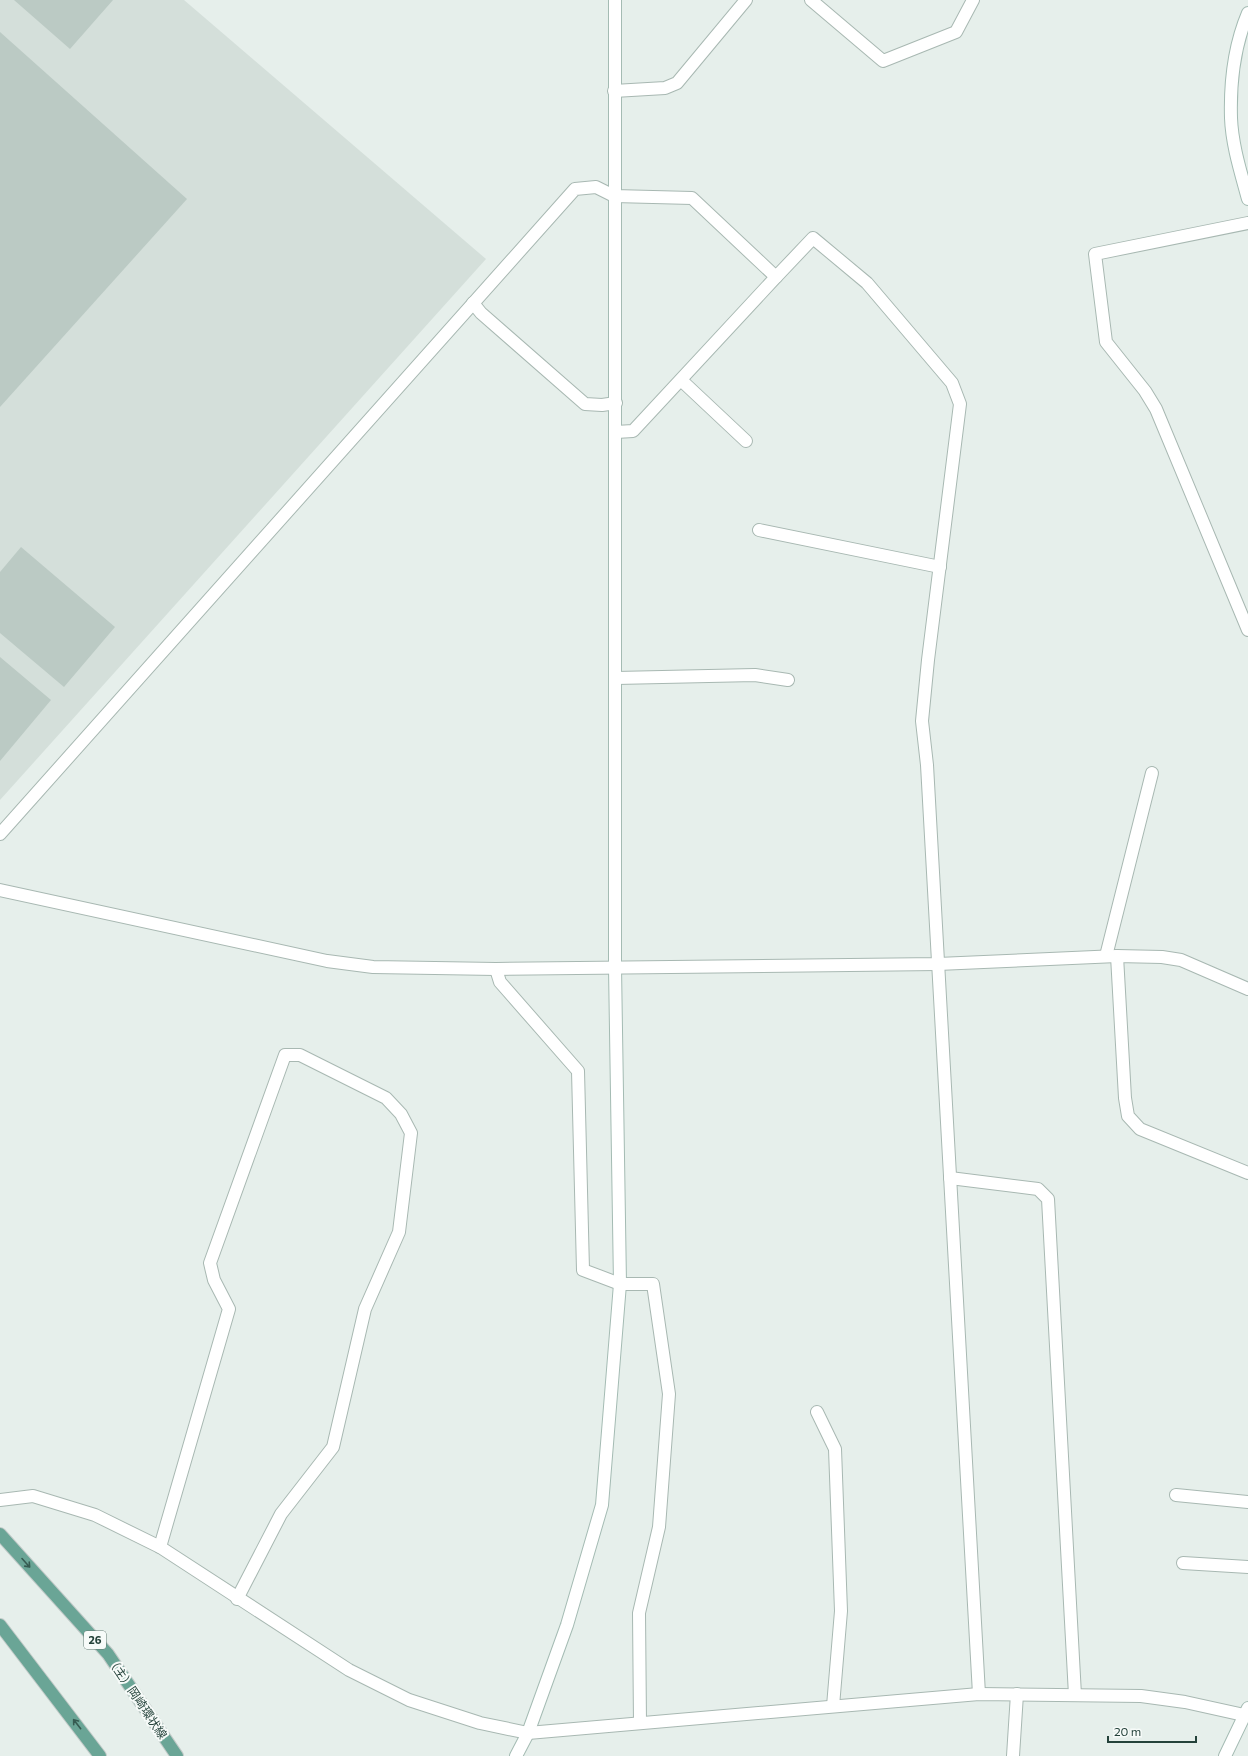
<svg xmlns="http://www.w3.org/2000/svg" width="1248" height="1756" font-family="Commissioner,'Noto Sans JP',sans-serif">
<style>
.built{fill:#d4dfda}
.building{fill:#bbcac4}
.lines{fill:none;stroke-linecap:round;stroke-linejoin:round}
.street-casing{stroke:#a8b8b2;stroke-width:14}
.secondary-casing{stroke:#a4bbb3;stroke-width:14}
.primary-casing{stroke:#c2cac8;stroke-width:14}
.street{stroke:#fff;stroke-width:12}
.secondary{stroke:#fff;stroke-width:12}
.primary{stroke:#6aa596;stroke-width:12}
.oneway{stroke:#365b51}
.labels{text-anchor:middle;stroke-width:4;stroke-linejoin:round;paint-order:stroke}
.shield{fill:#f7fbf9;stroke:#637a73;stroke-width:1}
.shield-label{font-size:11px;font-weight:bold;fill:#24423a}
.street-label{font-size:12px;fill:#24423a;stroke:#f7fbf9}
</style>
<rect width="100%" height="100%" fill="#e6efeb"/>
<path class="built" d="M0,0H184L486,259L0,800Z"/>
<g class="building">
<path d="M14,0H113L70,49Z"/>
<path d="M0,32L187,199L0,407Z"/>
<path d="M21,547L115,627L64,687L0,633V572Z"/>
<path d="M0,657L51,700L0,761Z"/>
</g>
<g class="lines">
<defs>
<g id="street">
<path d="M811,0L883,61L956,32L973,0"/>
<path d="M614,91L665,88L677,83L746,0"/>
<path d="M1248,223L1095,254L1106,342L1145,391L1156,409L1248,630"/>
<path d="M473,303L481,313L585,404L602,405L616,403"/>
<path d="M681,380L746,441"/>
<path d="M616,432L633,431L776,277"/>
<path d="M759,530L940,567"/>
<path d="M616,678L755,675L788,680"/>
<path d="M0,834L575,189L596,187L614,196L692,198L776,277L813,238L867,283L952,383L960,404L928,660L922,721L927,765L979,1694"/>
<path d="M0,890L327,961L373,967L496,969L938,964L1117,956L1162,957L1181,960L1248,989"/>
<path d="M1106,956L1152,773"/>
<path d="M1117,956L1125,1098L1128,1116L1140,1129L1248,1173"/>
<path d="M496,969L500,982L578,1071L583,1270L620,1284H653L669,1394L659,1527L639,1613L640,1723"/>
<path d="M950,1178L1038,1189L1048,1199L1075,1695"/>
<path d="M817,1412L835,1449L841,1611L833,1706"/>
<path d="M1176,1495L1248,1502"/>
<path d="M0,1500L33,1496L95,1515L160,1547L349,1670L409,1700L480,1723L528,1733L979,1694L1141,1696L1185,1702L1248,1716"/>
<path d="M160,1547L229,1309L214,1280L210,1263L285,1055H300L386,1098L401,1114L411,1133L399,1232L365,1309L333,1447L281,1514L237,1599"/>
<path d="M1183,1563L1248,1567"/>
<path d="M1013,1756L1017,1694"/>
</g>
<g id="secondary">
<path d="M1248,13C1234,46 1230,83 1231,118C1232,145 1241,173 1248,199"/>
<path d="M516,1756L528,1733L567,1625L602,1505L620,1284L615,967V0"/>
<path d="M1225,1756L1248,1708"/>
</g>
<g id="primary">
<path d="M0,1534L108,1654L177,1756"/>
<path d="M0,1625L100,1756"/>
</g>
</defs>
<use href="#street" class="street-casing"/>
<use href="#secondary" class="secondary-casing"/>
<use href="#primary" class="primary-casing"/>
<use href="#street" class="street"/>
<use href="#secondary" class="secondary"/>
<use href="#primary" class="primary"/>
</g>
<defs><path id="oneway-shaft" d="M-6 0H5M1.5-3L5.5 0L1.5 3" fill="none" stroke-width="1.6" stroke-linecap="round" stroke-linejoin="round"/></defs>
<g class="oneway">
<use href="#oneway-shaft" transform="translate(26 1563) rotate(48)"/>
<use href="#oneway-shaft" transform="translate(77 1724) rotate(-128)"/>
</g>
<g class="labels">
<rect class="shield" x="84" y="1631" width="22" height="18" rx="3"/>
<g class="shield-label">
<text x="95" y="1644">26</text>
</g>
<g class="street-label">
<text transform="translate(137 1698) rotate(56)" y="4">（主）岡崎環状線</text>
</g>
</g>
<path d="M1108 1736v6h88v-6" fill="none" stroke="#24423a" stroke-width="2"/>
<text x="1114" y="1736" font-size="12" fill="#24423a" stroke="#f7fbf9" stroke-width="3" paint-order="stroke">20 m</text>
</svg>
